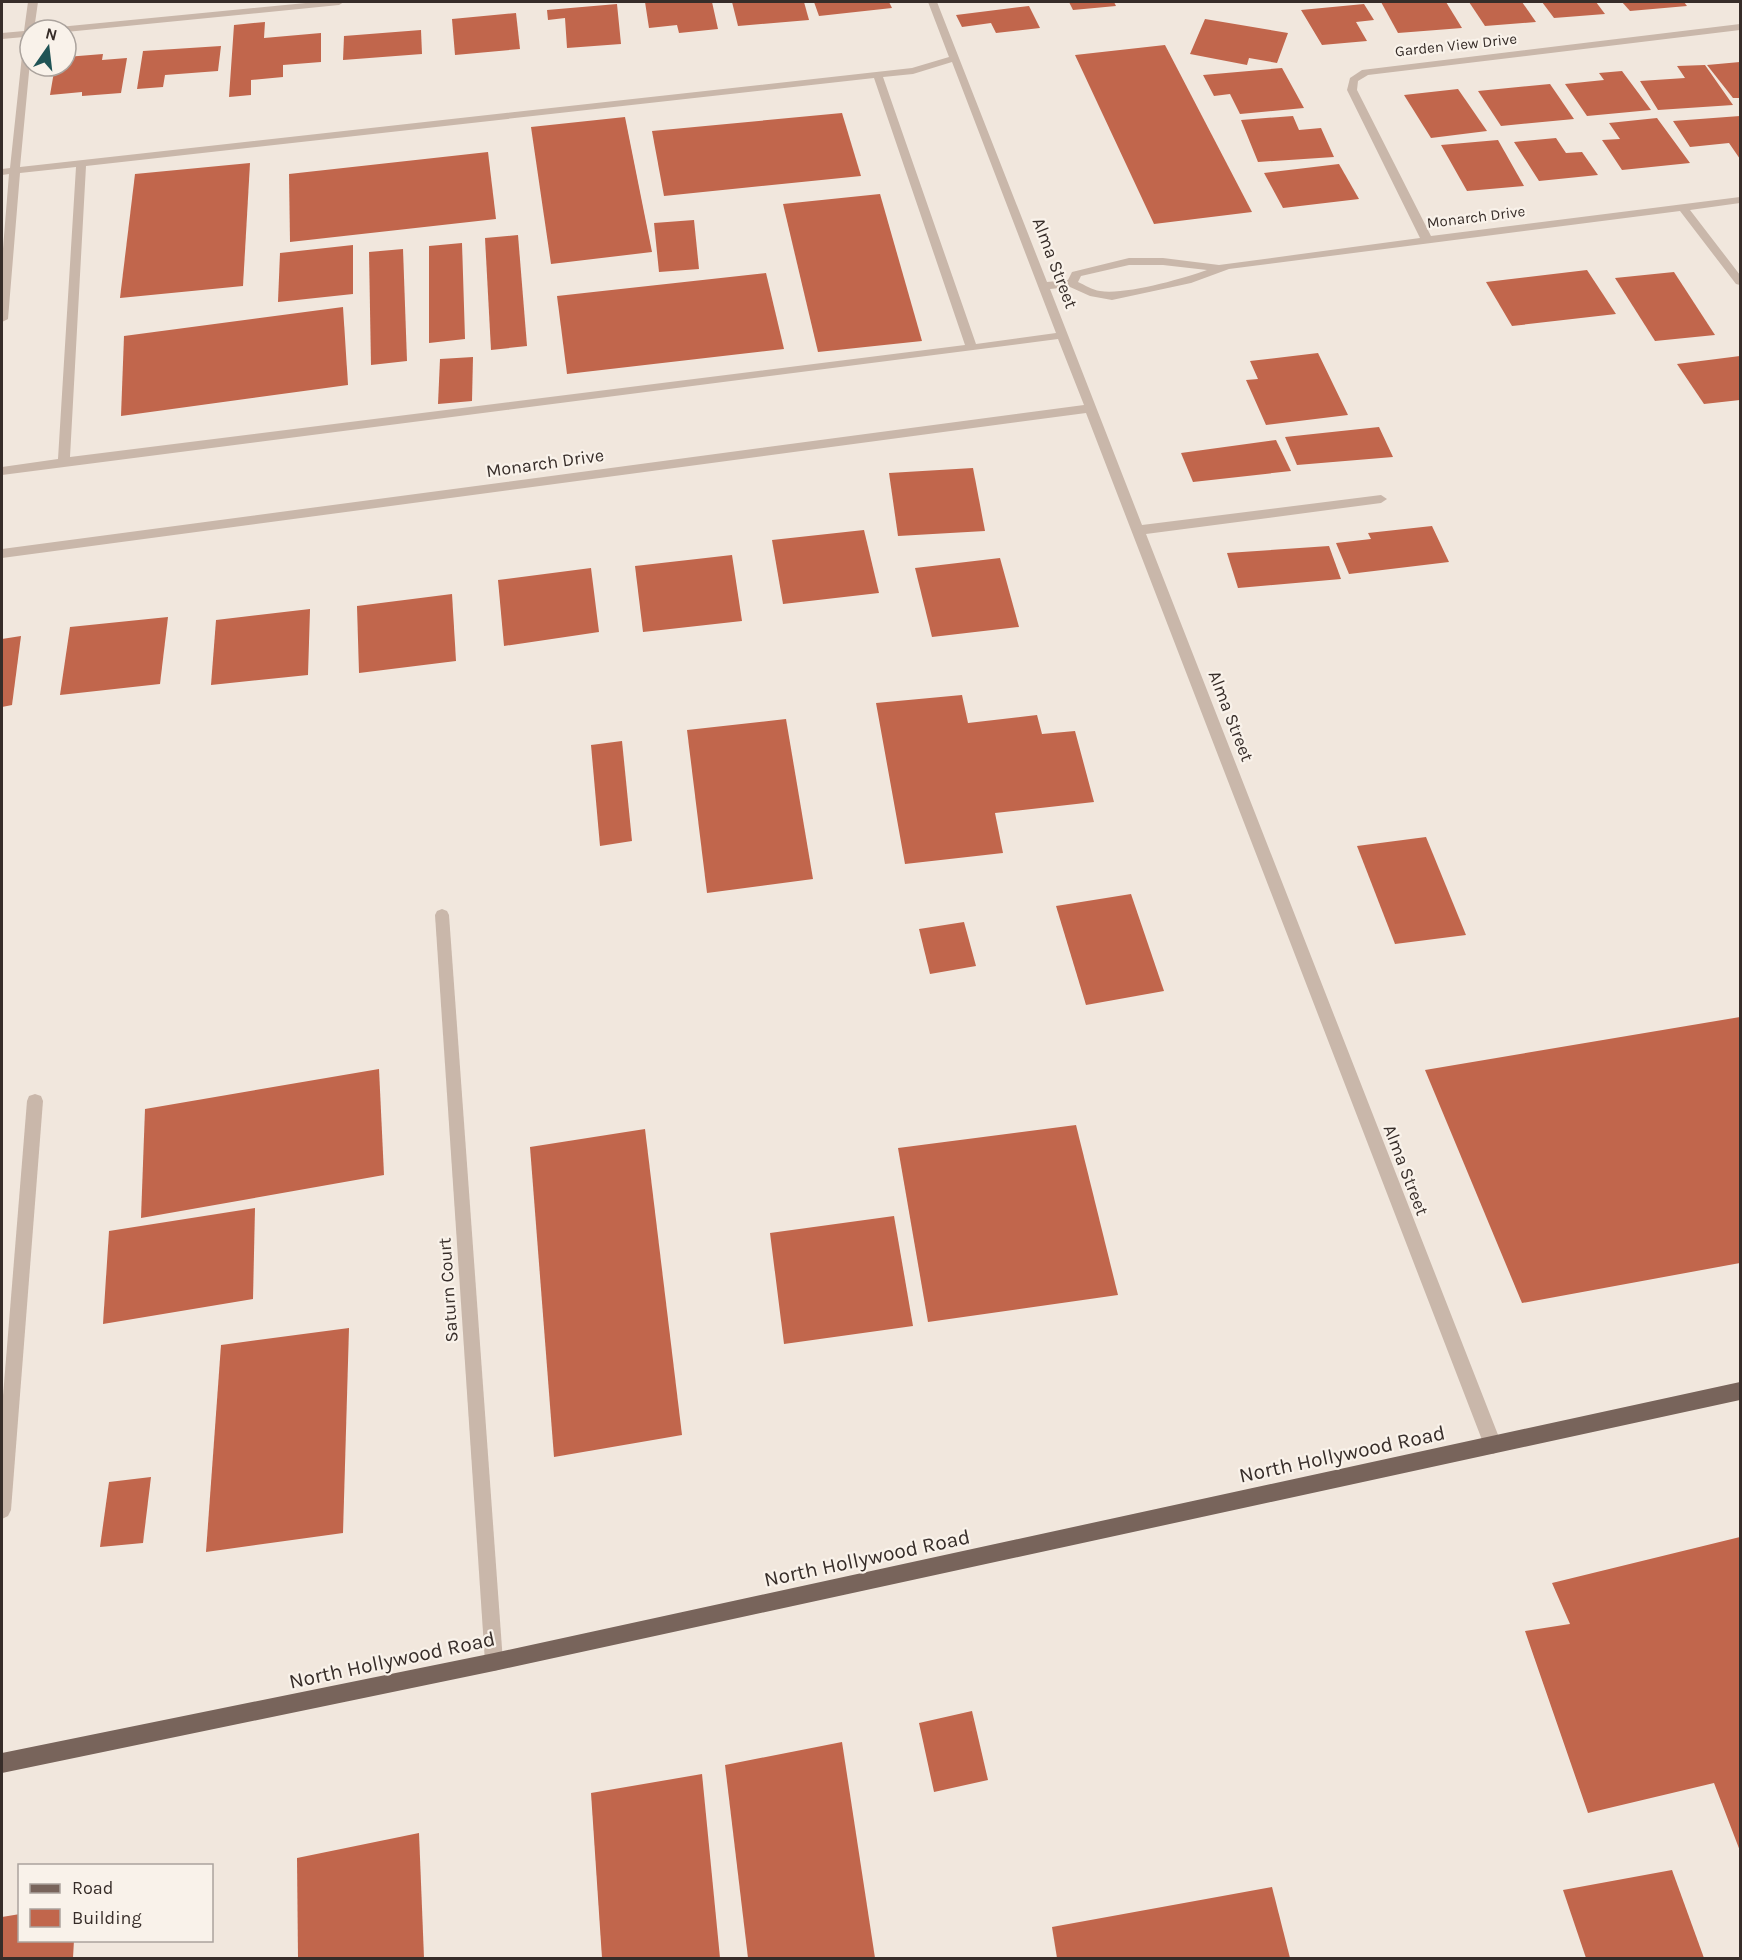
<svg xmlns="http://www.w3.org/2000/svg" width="1742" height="1960" font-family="Karla,sans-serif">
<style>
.building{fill:#c1664c}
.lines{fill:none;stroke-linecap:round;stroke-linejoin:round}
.minor{fill:#c9b7aa;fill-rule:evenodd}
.major{fill:#78645b;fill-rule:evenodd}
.labels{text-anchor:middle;stroke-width:4.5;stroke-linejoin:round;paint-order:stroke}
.far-street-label{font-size:15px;fill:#372d29;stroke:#f9f2ea}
.street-label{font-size:18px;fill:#372d29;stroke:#f9f2ea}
.near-street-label{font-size:21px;fill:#372d29;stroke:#f9f2ea}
</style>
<rect width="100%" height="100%" fill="#f1e7dd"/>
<g class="building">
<path d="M645,2H712L718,29L679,33L677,25L649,28Z"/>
<path d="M732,2H804L809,20L738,26Z"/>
<path d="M814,2H889L892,8L819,16Z"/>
<path d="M1069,2H1114L1116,6L1073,10Z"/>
<path d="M1381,2H1446L1462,28L1398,33Z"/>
<path d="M1469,2H1522L1536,22L1485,26Z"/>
<path d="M1542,2H1596L1605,14L1554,18Z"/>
<path d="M1622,2H1684L1687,6L1630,11Z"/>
<path d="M617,4L621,44L567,48L565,18L548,20L547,10Z"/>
<path d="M1364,4L1374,20L1356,22L1367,41L1322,45L1301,10Z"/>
<path d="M1029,6L1040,28L996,33L991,23L962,27L956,15Z"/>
<path d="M516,13L520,49L455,55L452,19Z"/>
<path d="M1205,19L1288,33L1277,63L1249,58L1247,65L1190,54Z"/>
<path d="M265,22L264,38L321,33V62L283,65V77L251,80V95L229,97L234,25Z"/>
<path d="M421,30L422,54L343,60L344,36Z"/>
<path d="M1165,45L1252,212L1154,224L1075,55Z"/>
<path d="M221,46L218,71L165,75L163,87L137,89L143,51Z"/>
<path d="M103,54L102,60L127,58L121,93L82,96V92L50,95L55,66H66V57Z"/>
<path d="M1740,62V98H1733L1707,65Z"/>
<path d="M1705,65L1733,105L1658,110L1640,81L1685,78L1677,66Z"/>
<path d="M1282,68L1304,108L1240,114L1230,94L1214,96L1203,75Z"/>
<path d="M1622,71L1651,110L1587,116L1565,84L1604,80L1599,73Z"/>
<path d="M1550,84L1574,119L1501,126L1478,91Z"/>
<path d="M1458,89L1487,131L1431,138L1404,95Z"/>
<path d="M842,113L861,176L664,196L652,131Z"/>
<path d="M1293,116L1299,130L1321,128L1334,157L1258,162L1241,120Z"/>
<path d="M1740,116V159L1729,143L1690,147L1673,121Z"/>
<path d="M625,117L652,252L551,264L531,127Z"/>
<path d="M1657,118L1690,163L1622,170L1602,140L1620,139L1609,123Z"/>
<path d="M1556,138L1566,153L1582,152L1598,175L1539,181L1514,142Z"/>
<path d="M1498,140L1524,186L1467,191L1441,145Z"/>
<path d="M488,152L496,219L290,242L289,174Z"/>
<path d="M250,163L243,286L120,298L135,174Z"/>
<path d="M1339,164L1359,199L1283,208L1264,173Z"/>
<path d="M880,194L922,341L818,352L783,204Z"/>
<path d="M694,220L699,269L659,272L654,223Z"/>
<path d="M518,235L527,346L491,350L485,238Z"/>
<path d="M462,243L465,339L429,343V246Z"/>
<path d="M353,245V294L278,302L280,253Z"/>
<path d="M403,249L407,361L371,365L369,252Z"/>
<path d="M1587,270L1616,314L1512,326L1486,282Z"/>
<path d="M1674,272L1715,335L1655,341L1615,278Z"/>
<path d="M766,273L784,349L567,374L557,296Z"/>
<path d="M343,307L348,385L121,416L124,336Z"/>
<path d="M1318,353L1348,415L1266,425L1246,380L1258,379L1250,361Z"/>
<path d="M1740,356V400L1704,404L1677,364Z"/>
<path d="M473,357L472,401L438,404L440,359Z"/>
<path d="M1379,427L1393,457L1297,465L1285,437Z"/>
<path d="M1276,440L1291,471L1193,482L1181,453Z"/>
<path d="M973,468L985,531L898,536L889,473Z"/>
<path d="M1432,526L1449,562L1349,574L1336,543L1371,539L1368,533Z"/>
<path d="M864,530L879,593L783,604L772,540Z"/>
<path d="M1329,546L1341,579L1238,588L1227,553Z"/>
<path d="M732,555L742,621L643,632L635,566Z"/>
<path d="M1000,558L1019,627L932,637L915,568Z"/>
<path d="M591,568L599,632L504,646L498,580Z"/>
<path d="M452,594L456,661L359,673L357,606Z"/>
<path d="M310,609L308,675L211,685L216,620Z"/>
<path d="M168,617L160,684L60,695L70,627Z"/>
<path d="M21,636L12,705L2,707V639Z"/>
<path d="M962,695L968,723L1037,715L1042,734L1075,731L1094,802L995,813L1003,853L905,864L876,703Z"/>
<path d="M786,719L813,879L707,893L687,730Z"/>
<path d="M622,741L632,841L600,846L591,745Z"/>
<path d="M1426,837L1466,935L1395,944L1357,846Z"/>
<path d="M1131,894L1164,991L1086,1005L1056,906Z"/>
<path d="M964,922L976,966L930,974L919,929Z"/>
<path d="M1740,1017V1263L1522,1303L1425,1070Z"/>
<path d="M379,1069L384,1175L141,1218L145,1109Z"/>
<path d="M1076,1125L1118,1295L928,1322L898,1148Z"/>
<path d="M645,1129L682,1435L554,1457L530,1147Z"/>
<path d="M255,1208L253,1299L103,1324L109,1231Z"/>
<path d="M894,1216L913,1326L784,1344L770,1233Z"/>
<path d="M349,1328L343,1533L206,1552L221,1345Z"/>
<path d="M151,1477L143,1543L100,1547L109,1482Z"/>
<path d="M1740,1537V1851L1714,1783L1588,1813L1525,1631L1570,1624L1552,1583Z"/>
<path d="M972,1711L988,1780L934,1792L919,1723Z"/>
<path d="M842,1742L875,1958H748L725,1765Z"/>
<path d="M702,1774L720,1958H602L591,1793Z"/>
<path d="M419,1833L424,1958H298L297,1858Z"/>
<path d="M1672,1870L1704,1958H1586L1563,1890Z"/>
<path d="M1272,1887L1290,1958H1057L1052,1927Z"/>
<path d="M20,1914V1940H74L73,1958H2V1917Z"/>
</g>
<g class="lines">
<g class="minor">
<path d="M28,2H38L34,30H30V62L20,167L912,68L949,57L928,2H937L1047,282L1068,280L1072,272L1129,258H1163L1219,265L1420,238L1347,90L1350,78L1362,70L1740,24V30L1368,75L1358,81L1357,90L1431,236L1740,197V203L1690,210L1740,275V285L1736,284L1680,211L1229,269L1191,283L1112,300L1090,296L1070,287L1050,289L1142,525L1381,495L1387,499L1381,503L1146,534L1502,1445L1499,1451L1493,1454L1487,1451L1484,1445L1086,413L2,558V549L1084,405L1058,339L2,475V467L58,459L76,167L20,173L8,319L2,322V261L9,174L2,175V169L10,168L24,37L2,39V33L24,31ZM952,62L1056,333L976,344L883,77L913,74ZM874,78L965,345L70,457L86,166ZM1129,265H1163L1207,270C1182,279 1125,295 1100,291C1092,290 1085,285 1078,282L1081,276Z"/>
<path d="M316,2H344L339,5L66,32V30H54L59,27Z"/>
<path d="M442,909L447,911L449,915L503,1662L501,1669L494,1671L487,1669L485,1662L435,915L437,911Z"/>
<path d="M35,1094L41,1096L43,1101L11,1510L8,1516L2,1519V1408L27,1101L29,1096Z"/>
</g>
<path class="major" d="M1740,1382V1400L494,1671L2,1773V1753L494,1653Z"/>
</g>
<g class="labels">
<g class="far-street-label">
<text transform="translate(1456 45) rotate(-6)" y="5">Garden View Drive</text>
<text transform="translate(1476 217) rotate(-7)" y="5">Monarch Drive</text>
</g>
<g class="street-label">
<text transform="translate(1055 263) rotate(69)" y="6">Alma Street</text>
<text transform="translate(545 463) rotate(-8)" y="6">Monarch Drive</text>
<text transform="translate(1231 716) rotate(69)" y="6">Alma Street</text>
<text transform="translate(1406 1170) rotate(69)" y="6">Alma Street</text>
<text transform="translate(448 1290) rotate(-94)" y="6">Saturn Court</text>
</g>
<g class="near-street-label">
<text transform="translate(1342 1454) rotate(-12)" y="7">North Hollywood Road</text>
<text transform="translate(867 1558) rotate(-12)" y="7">North Hollywood Road</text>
<text transform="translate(392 1660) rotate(-12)" y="7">North Hollywood Road</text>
</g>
</g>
<rect width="1742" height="1960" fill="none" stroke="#372d29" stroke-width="6"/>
<rect x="18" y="1864" width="195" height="78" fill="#f9f2ea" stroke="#aba39d" stroke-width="1.5"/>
<rect x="30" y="1884" width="30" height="9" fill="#78645b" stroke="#aba39d" stroke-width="1.5"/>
<text x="72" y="1894" font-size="18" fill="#372d29">Road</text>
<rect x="30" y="1909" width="30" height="18" fill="#c1664c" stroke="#aba39d" stroke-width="1.5"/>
<text x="72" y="1924" font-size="18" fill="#372d29">Building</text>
<g transform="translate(48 48) rotate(14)"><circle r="28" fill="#f9f2ea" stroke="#aba39d" stroke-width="1.5"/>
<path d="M0-4.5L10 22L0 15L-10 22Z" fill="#205456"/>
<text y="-9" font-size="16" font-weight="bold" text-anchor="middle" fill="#372d29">N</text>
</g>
</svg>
